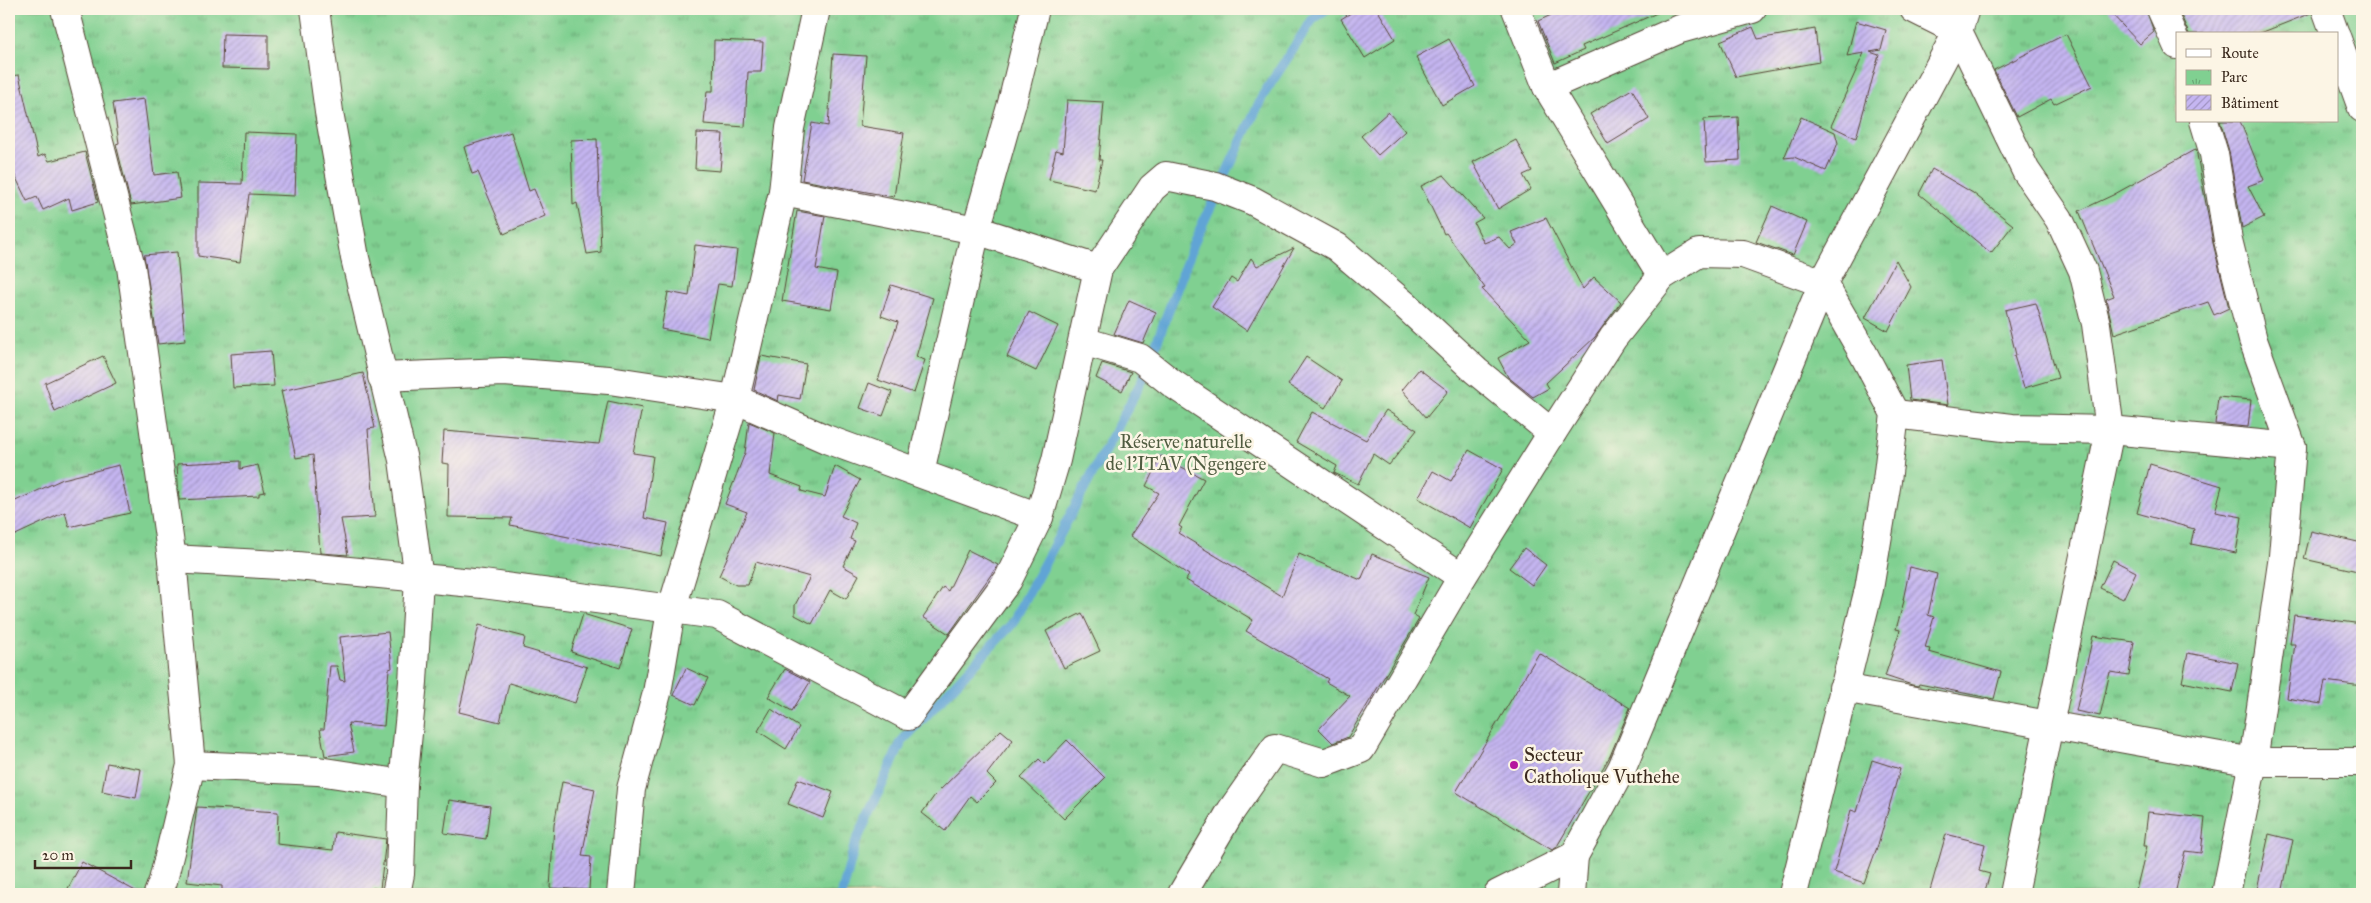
<svg xmlns="http://www.w3.org/2000/svg" width="2371" height="903" font-family="'IM FELL Great Primer',serif">
<style>
.park{fill:url(#park-tufts);stroke:#5e7d58;fill-rule:evenodd}
.lines{fill:none;stroke-linecap:round;stroke-linejoin:round}
.stream{stroke:#60a4d5;stroke-width:10}
.building{fill:url(#building-hatch)}
.minor-casing{stroke:#564535;stroke-width:30}
.minor{stroke:#fff;stroke-width:28}
.poi-dot{fill:#b5179e;stroke:#fcf5e5;stroke-width:2}
.labels{text-anchor:middle;stroke-width:5;stroke-linejoin:round;paint-order:stroke}
.park-label{font-size:19px;fill:#505c40;stroke:#fcf5e5}
.poi-label{font-size:19px;fill:#3b2a1e;stroke:#fcf5e5;text-anchor:start}
</style>
<defs>
<pattern id="park-tufts" width="24" height="20" patternUnits="userSpaceOnUse" patternTransform="scale(1.25)"><rect width="24" height="20" fill="#80d091"/><path d="M3 7l-1-3M5 7V3M7 7l1-3M15 17l-1-3M17 17v-4M19 17l1-3" fill="none" stroke="#6aa976"/></pattern>
<pattern id="building-hatch" width="6" height="6" patternUnits="userSpaceOnUse" patternTransform="scale(1.25)"><rect width="6" height="6" fill="#c5b6f1"/><path d="M-1 1l2-2M0 6l6-6M5 7l2-2" fill="none" stroke="#a194c3"/></pattern>
</defs>
<rect width="100%" height="100%" fill="#fcf5e5"/>
<filter id="ink" filterUnits="userSpaceOnUse"><feTurbulence type="fractalNoise" baseFrequency=".02" numOctaves="2"/><feDisplacementMap in="SourceGraphic" scale="10" xChannelSelector="R" yChannelSelector="G"/><feConvolveMatrix kernelMatrix="1 2 1 2 8 2 1 2 1" color-interpolation-filters="sRGB"/></filter>
<filter id="wash" filterUnits="userSpaceOnUse"><feTurbulence type="fractalNoise" baseFrequency=".0096" numOctaves="4" result="noise"/><feDisplacementMap in="SourceGraphic" scale="20" xChannelSelector="R" yChannelSelector="G"/><feGaussianBlur stdDeviation="1.12" result="paint"/><feColorMatrix in="noise" values="0 0 0 0 0 0 0 0 0 0 0 0 0 0 0 0 0 1.4 0 .05"/><feComposite in="paint" operator="in"/></filter>
<g filter="url(#wash)">
<rect width="100%" height="100%" fill="#ecddb9"/>
<path class="park" d="M9,9H2362V894H9ZM2177,34H2337V121H2177Z"/>
<g class="lines">
<path class="stream" d="M842,894L855,844L902,741L1012,624L1143,379L1195,240L1263,95L1312,20L1326,9"/>
</g>
<g id="blocks">
<g class="building">
<path d="M1357,9H1377L1395,39L1365,58L1341,19Z"/>
<path d="M1564,9H1666L1582,46L1584,50L1555,63L1538,21Z"/>
<path d="M2107,9H2146L2154,32L2140,44Z"/>
<path d="M2178,9H2311V13L2258,34H2189Z"/>
<path d="M1856,21L1886,30L1881,50L1870,52L1879,55L1856,138L1831,126L1864,53L1847,56Z"/>
<path d="M1753,27L1758,39L1815,29L1819,62L1736,77L1720,41Z"/>
<path d="M223,34L268,35V69L222,68Z"/>
<path d="M2066,34L2092,86L2054,104L2051,99L2017,117L1994,70Z"/>
<path d="M1449,39L1475,86L1442,105L1416,57Z"/>
<path d="M714,40L763,42L761,72H748L745,127L704,124L707,91H713Z"/>
<path d="M833,54L866,56L860,126L904,133L894,197L802,180L812,123L828,126Z"/>
<path d="M19,75L38,157L45,154L49,161L85,152L98,202L72,210L69,198L43,210L37,197L27,201L9,163V76Z"/>
<path d="M1632,89L1649,119L1608,144L1590,114Z"/>
<path d="M144,99L154,175L177,172L181,198L131,205L116,144L119,143L113,103Z"/>
<path d="M1067,100L1104,102L1099,160H1102L1095,190L1049,180L1056,150L1063,152Z"/>
<path d="M1388,112L1405,131L1378,155L1361,136Z"/>
<path d="M1738,117L1740,160L1706,162L1704,119Z"/>
<path d="M1801,117L1835,132L1838,143L1826,171L1794,157L1784,158Z"/>
<path d="M2220,121H2240L2264,180L2248,186L2264,217L2242,228L2229,151Z"/>
<path d="M244,132L297,134L295,196L249,194L240,262L198,256V183L242,184Z"/>
<path d="M511,132L529,191L534,189L545,216L504,234L478,172L472,174L464,147Z"/>
<path d="M697,133L723,134L720,171L695,169Z"/>
<path d="M597,139L601,252L587,254L577,203L573,205L571,140Z"/>
<path d="M1516,140L1532,171L1523,175L1531,189L1498,209L1473,162Z"/>
<path d="M2196,149L2213,243L2229,308L2214,315L2208,302L2114,334L2106,299L2114,296L2079,211L2113,195Z"/>
<path d="M1932,169L1973,193L2013,225L1991,253L1919,194Z"/>
<path d="M1444,175L1483,218L1474,223L1484,243L1499,237L1510,249L1517,244L1511,232L1546,218L1583,289L1594,277L1621,302L1595,337L1546,383L1549,388L1533,397L1508,377L1498,358L1530,340L1482,289L1485,288L1446,233L1444,234L1421,186Z"/>
<path d="M1772,206L1807,222L1793,255L1756,242Z"/>
<path d="M797,211L825,216L816,269L837,273L831,309L782,301Z"/>
<path d="M695,245L737,250L732,286L718,284L708,338L661,329L668,292L689,296Z"/>
<path d="M1294,248L1247,331L1212,307L1231,278L1237,282L1251,258L1257,266Z"/>
<path d="M177,252L185,341L158,344L144,255Z"/>
<path d="M1896,260L1911,287L1888,331L1865,318Z"/>
<path d="M891,285L933,298L916,357L925,360L914,393L878,380L898,322L881,316Z"/>
<path d="M1129,300L1156,312L1143,343L1114,334Z"/>
<path d="M2036,303L2058,378L2024,388L2014,356L2016,355L2005,310Z"/>
<path d="M1029,312L1058,326L1036,371L1007,357Z"/>
<path d="M271,351L274,386L233,388L231,354Z"/>
<path d="M103,356L116,383L55,412L45,383Z"/>
<path d="M761,356L806,364L800,399L779,395L778,401L754,390Z"/>
<path d="M1306,357L1342,381L1325,408L1288,385Z"/>
<path d="M1942,360L1948,405L1910,400L1906,365Z"/>
<path d="M1102,363L1131,372L1122,391L1096,378Z"/>
<path d="M1419,369L1448,391L1426,418L1402,390Z"/>
<path d="M363,373L375,428L368,429L375,517L341,519L348,555L320,553L313,455L296,458L281,391Z"/>
<path d="M869,383L892,392L883,416L860,408Z"/>
<path d="M2218,397L2251,400L2248,427L2215,424Z"/>
<path d="M608,401L642,408L633,453L653,456L644,518L668,523L661,556L510,525L512,518L448,517L449,464L442,463L444,431L599,444Z"/>
<path d="M1386,410L1417,430L1389,465L1373,454L1358,484L1334,473L1337,466L1296,442L1312,412L1366,440Z"/>
<path d="M749,422L775,433L770,475L802,487L801,491L825,497L835,466L860,480L841,516L856,523L850,539L855,541L843,566L859,575L846,599L830,590L812,624L795,615V605L810,577L756,562L748,585H736L719,576L747,512L725,504L745,453Z"/>
<path d="M1469,450L1503,469L1470,528L1418,498L1433,471L1451,481Z"/>
<path d="M1161,456L1204,479L1179,526L1182,528L1178,533L1282,596L1299,554L1361,580L1372,554L1429,577L1413,615L1419,619L1348,737L1333,743L1319,729L1350,696L1326,682L1328,679L1246,631L1253,620L1186,580L1189,575L1130,536L1159,493L1146,486Z"/>
<path d="M240,461V469L258,465L265,492L259,493V496L179,500L177,464Z"/>
<path d="M2150,464L2222,486L2215,512L2242,517L2236,553L2191,544L2194,529L2137,513Z"/>
<path d="M119,465L130,513L69,527L65,512L9,538V504L63,479Z"/>
<path d="M2311,531L2362,543V572L2304,559Z"/>
<path d="M1524,548L1546,565L1532,585L1509,568Z"/>
<path d="M968,550L998,565L949,634L923,617L943,587L948,591Z"/>
<path d="M2113,560L2136,572L2123,599L2100,588Z"/>
<path d="M1910,567L1937,574L1928,615L1934,617L1925,648L1930,649L1929,652L2001,672L1994,699L1919,684L1918,686L1912,685L1885,676L1900,630L1896,629L1904,601L1903,600Z"/>
<path d="M1082,613L1100,651L1064,668L1046,631Z"/>
<path d="M583,614L632,629L620,668L571,652Z"/>
<path d="M2294,615L2362,624V686L2325,681L2321,704L2287,698L2295,644H2290Z"/>
<path d="M479,625L525,637L523,648L587,667L575,703L509,683L500,722L459,712Z"/>
<path d="M388,632L392,668L389,669L384,726L348,723L354,752L325,756L320,729H324L330,666H337L340,680L345,681L340,637Z"/>
<path d="M2093,636L2134,642L2129,675L2110,672L2100,716L2076,711Z"/>
<path d="M1539,653L1630,708L1610,756L1556,848L1552,850L1456,792Z"/>
<path d="M2188,653L2238,663L2232,692L2182,682Z"/>
<path d="M686,668L708,678L695,705L673,695Z"/>
<path d="M785,669L810,682L792,711L768,697Z"/>
<path d="M771,709L799,727L786,749L758,731Z"/>
<path d="M1001,730L1013,740L987,774L996,783L977,802L970,796L945,831L922,813L935,795Z"/>
<path d="M1067,740L1105,778L1064,819L1021,778L1039,759L1044,764Z"/>
<path d="M1872,760L1900,769L1879,842L1864,883L1834,872L1851,810L1857,812Z"/>
<path d="M107,763L141,769L136,798L102,791Z"/>
<path d="M798,779L833,792L823,818L788,804Z"/>
<path d="M562,782L595,789L582,856L591,857L589,890L550,888L554,825Z"/>
<path d="M449,800L490,806L486,839L444,833Z"/>
<path d="M197,807L278,812L277,844L333,850L335,832L386,839L380,889L373,888L372,894H222V886L187,882Z"/>
<path d="M2148,812L2205,818L2201,853L2185,851L2175,894H2135L2147,846H2144Z"/>
<path d="M1946,834L1985,844L1979,871L1990,874L1984,894H1929Z"/>
<path d="M2269,834L2293,840L2282,894H2256Z"/>
<path d="M82,862L141,894H65Z"/>
</g>
</g>
</g>
<g filter="url(#ink)">
<use href="#blocks" fill-opacity="0" stroke="#564535" stroke-width="1"/>
<g class="lines">
<defs>
<g id="minor">
<path d="M65,9L131,267L172,559L191,765L163,881L158,894"/>
<path d="M315,9L329,112L355,258L403,460L419,579L413,682L403,784L400,874L396,894"/>
<path d="M1516,9L1547,87L1662,276"/>
<path d="M1914,9L1958,31L2026,171L2059,219L2083,271L2096,324L2110,430L2014,894"/>
<path d="M2161,9L2177,45"/>
<path d="M2326,9L2335,34"/>
<path d="M2337,39L2362,108"/>
<path d="M1547,87L1680,29L1752,9"/>
<path d="M2204,121L2214,154L2228,240L2253,340L2292,447L2283,556L2253,762L2226,894"/>
<path d="M783,192L976,230L1098,269"/>
<path d="M1083,341L1140,358L1173,384L1462,577"/>
<path d="M382,377L504,372L609,380L735,399L826,439L1039,517"/>
<path d="M1895,414L2012,428L2110,430L2292,447"/>
<path d="M920,472L976,230L1012,103L1035,9"/>
<path d="M172,559L297,566L483,584L717,615L908,716L1008,580L1039,517L1056,460L1098,269L1152,188L1166,176L1215,186L1253,201L1337,247L1406,306L1476,371L1552,433"/>
<path d="M1843,688L2253,762H2362"/>
<path d="M191,765L318,771L403,784"/>
<path d="M621,894L631,789L657,693L671,611L735,399L783,192L790,128L816,9"/>
<path d="M1182,894L1231,811L1275,748L1324,763L1361,749L1462,577L1552,433L1613,338L1662,276L1699,253L1743,254L1823,283L1863,353L1895,414L1887,481L1869,589L1793,894"/>
<path d="M1498,894L1574,856L1622,768L1823,283L1958,31L1965,9"/>
<path d="M1571,894L1574,856"/>
</g>
</defs>
<use href="#minor" class="minor-casing"/>
<use href="#minor" class="minor"/>
</g>
</g>
<circle class="poi-dot" cx="1514" cy="765" r="5"/>
<g class="labels">
<g class="park-label">
<text x="1186" y="448">Réserve naturelle<tspan x="1186" dy="22">de l'ITAV (Ngengere</tspan></text>
</g>
<g class="poi-label">
<text x="1524" y="761">Secteur<tspan x="1524" dy="22">Catholique Vuthehe</tspan></text>
</g>
</g>
<rect width="2371" height="903" fill="none" stroke="#fcf5e5" stroke-width="30"/>
<rect x="2176" y="32" width="162" height="90" fill="#fcf5e5" stroke="#afa495"/>
<rect x="2186" y="49" width="25" height="8" fill="#ffffff" stroke="#afa495"/>
<text x="2221" y="58" font-size="15" fill="#3b2a1e">Route</text>
<rect x="2186" y="70" width="25" height="15" fill="url(#park-tufts)" stroke="#afa495"/>
<text x="2221" y="82" font-size="15" fill="#3b2a1e">Parc</text>
<rect x="2186" y="95" width="25" height="15" fill="url(#building-hatch)" stroke="#afa495"/>
<text x="2221" y="108" font-size="15" fill="#3b2a1e">Bâtiment</text>
<path d="M35 860v8h96v-8" fill="none" stroke="#3b2a1e" stroke-width="2.5"/>
<text x="42" y="860" font-size="15" fill="#3b2a1e" stroke="#fcf5e5" stroke-width="4" paint-order="stroke">20 m</text>
</svg>
